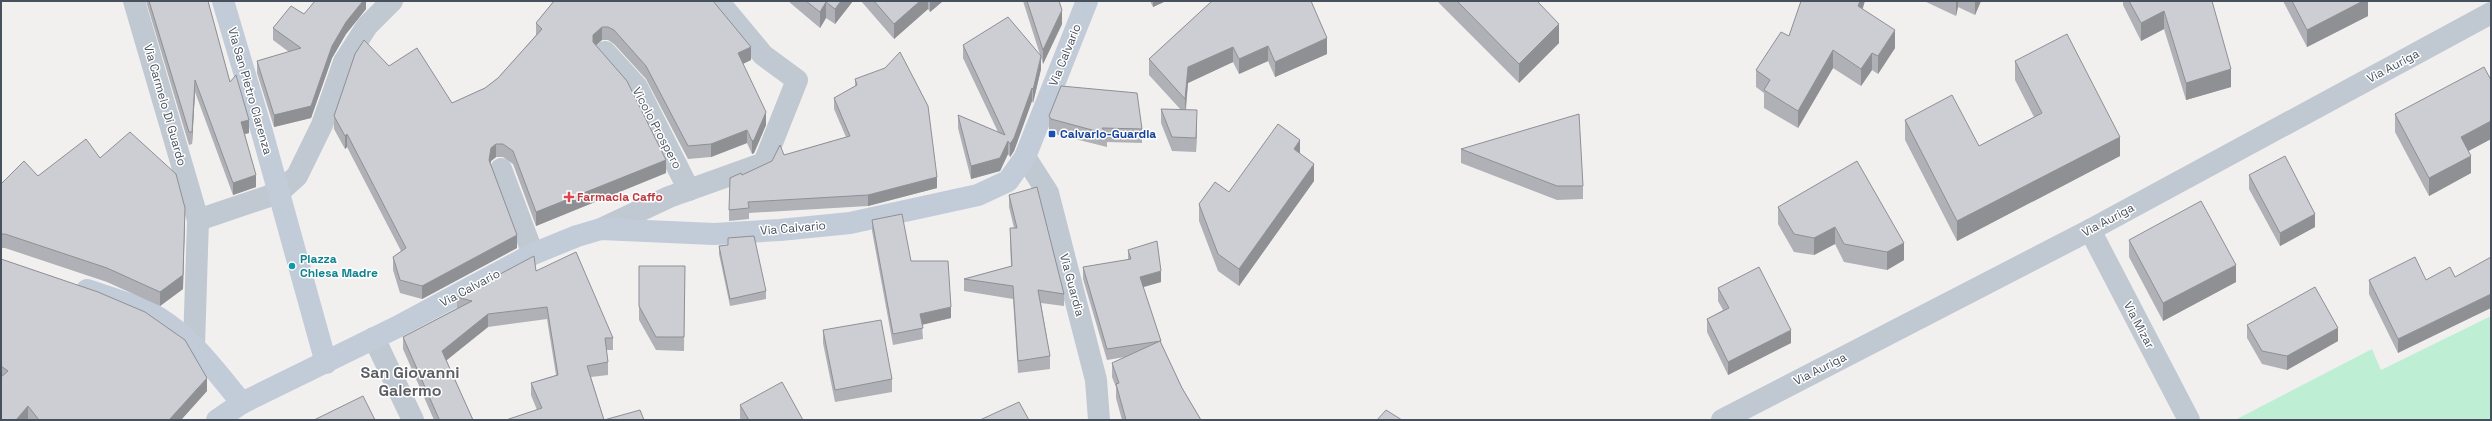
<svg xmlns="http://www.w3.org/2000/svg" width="2492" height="421" font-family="'Space Grotesk',sans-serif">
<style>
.green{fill:#beefd5}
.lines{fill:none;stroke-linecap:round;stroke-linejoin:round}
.street{stroke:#c0c8d1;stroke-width:22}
.secondary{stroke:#c2cbd8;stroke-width:22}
.wall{fill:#afb1b6}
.shaded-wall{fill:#8f9094}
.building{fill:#ccced4;stroke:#8f9094}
.transit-dot{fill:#1a4fb4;stroke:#fff;stroke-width:1.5}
.health-dot{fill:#e0444e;stroke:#fff;stroke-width:1.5}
.culture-dot{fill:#0f9aa8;stroke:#fff;stroke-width:1.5}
.labels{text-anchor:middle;stroke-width:3;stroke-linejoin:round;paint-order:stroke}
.street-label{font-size:12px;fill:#47515d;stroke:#fff}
.transit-label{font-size:12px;font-weight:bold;fill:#164399;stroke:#fff;text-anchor:start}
.health-label{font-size:12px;font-weight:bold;fill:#be3a42;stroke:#fff;text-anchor:start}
.culture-label{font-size:12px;font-weight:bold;fill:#0d838f;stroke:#fff;text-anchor:start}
.district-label{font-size:16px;font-weight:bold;fill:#5c5f64;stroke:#fff}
</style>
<rect width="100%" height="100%" fill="#f2efef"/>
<path class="green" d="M2491,316V420H2235L2372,349L2381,370Z"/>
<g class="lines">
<g class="street">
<path d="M134,1L198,220L194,345"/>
<path d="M605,52L637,87L689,190"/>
<path d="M1025,157L1048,193L1096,380L1099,420"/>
<path d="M501,169L533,254"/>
<path d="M198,220L278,193L297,176L322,125L344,62L367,26L392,1"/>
<path d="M601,229L669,197L764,163L797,80L763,55L718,1"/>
<path d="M2090,230L2189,420"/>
<path d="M374,338L413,420"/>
<path d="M1722,420L2090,230L2491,13"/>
</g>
<g class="secondary">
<path d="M223,1L262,132L326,363"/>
<path d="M87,290C111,298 137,305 159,318C193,339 217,373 242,403"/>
<path d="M217,420L242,403L397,327L533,254L577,236L601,229L714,234L780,230L850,223L978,195L1008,181L1025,157L1087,1"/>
</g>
</g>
<g class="wall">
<path d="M146,1H208L230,82L249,133L245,134L256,187L233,195L195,92L192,144L189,145Z"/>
<path d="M366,1V9L346,34L332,58L311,118L274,127L257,73V61L289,52L273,40V28L304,14Z"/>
<path d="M550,1H713L751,60L743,64L766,125L754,153L752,154L747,143L711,157L688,159L646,79L614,44L608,40H602L596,45L666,173L536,226L513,164L503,157H496L491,161V164L517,248L422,299L400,293L393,270V257L401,251L347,147L345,149L334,129V116L389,66L452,103L485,88L498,78L536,35V23L553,2Z"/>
<path d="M788,1H853L835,24L826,18L820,28Z"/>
<path d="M861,1H943L930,12L928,9L894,39Z"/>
<path d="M1023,1H1059L1062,24L1043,64Z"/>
<path d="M1150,1H1166L1153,7Z"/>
<path d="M1212,1L1327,54L1275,77L1268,61L1239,74L1233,62L1188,83L1186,110L1197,124L1196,152L1172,151L1161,123V109L1181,110L1149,75V59Z"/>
<path d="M1437,1H1537L1559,43L1519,83Z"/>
<path d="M1924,1H1981L1975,15L1958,7L1956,16Z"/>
<path d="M2123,1H2212L2231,87L2186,100L2164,29L2141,41L2123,5Z"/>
<path d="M2283,1H2368V16L2307,47Z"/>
<path d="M1863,9L1895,48L1878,74L1872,70L1861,86L1833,68L1798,128L1764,108V93L1756,87V70L1789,36Z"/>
<path d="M963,45L1041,69L1033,103L1032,101L1014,151L1010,157L1008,154L1000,171L971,179L958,128V115L998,132L963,58Z"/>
<path d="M2015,61L2120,156L1957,241L1905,140V120L1979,146L2034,117L2015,80Z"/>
<path d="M855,79L937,188L868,206L749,213V219L729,221V210L742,175L772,161L784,155L846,137L834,109V98L855,86Z"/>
<path d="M2491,80V139L2468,151L2471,173L2429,196L2395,132V114Z"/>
<path d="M1049,116L1142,129V143L1107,142V147L1051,133L1049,130Z"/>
<path d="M1461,149L1583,186V199L1557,200L1461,163Z"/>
<path d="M1300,153L1314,181L1239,286L1218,271L1199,221V204L1229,192Z"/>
<path d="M100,158L185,222L183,289L160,306L107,282L5,248H1V184L38,176Z"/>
<path d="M2249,175L2315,227L2280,246L2249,189Z"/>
<path d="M1009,195L1064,294V306L1041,303L1050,356V369L1018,373L1013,299L964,291V279L1011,266L1010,241V228H1014L1009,207Z"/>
<path d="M1778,207L1904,243V260L1887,270L1844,262L1835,244L1814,255L1794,252L1778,224Z"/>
<path d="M872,220L911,261L951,318L922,325L923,339L893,345L872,231Z"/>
<path d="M2129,240L2236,282L2163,321L2129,257Z"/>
<path d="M719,246L766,291V299L730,306L719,254Z"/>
<path d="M1128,250L1161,282L1143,287L1161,341V343L1182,388L1201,420H1122L1116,398V387L1112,377V363L1125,357L1107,360L1083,279V267L1128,260Z"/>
<path d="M1,259L207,391L181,420H1Z"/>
<path d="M639,266H685L684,351L656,350L639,320Z"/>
<path d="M536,271L613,338V350H606L608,362V375L591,377L604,420H506L537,410L531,395V383L556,375L547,319L488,327L446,360L473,420H434L403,349V337L457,308V297Z"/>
<path d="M2455,277L2398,353L2369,294V280H2426Z"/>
<path d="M1718,288L1791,343L1728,375L1707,332V319L1723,310L1718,301Z"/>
<path d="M2247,325L2338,341L2287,370L2262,364L2247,338Z"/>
<path d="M823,330L892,379V392L835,402L823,343Z"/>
<path d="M740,405L803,420H741L740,418Z"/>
</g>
<g class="shaded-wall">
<path d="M363,1H366V9L346,34L332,58L311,118L274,127V115L332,46L346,22Z"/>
<path d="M841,1H853L835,24V9Z"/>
<path d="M920,1H928V9L894,39V24Z"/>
<path d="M930,1H943L930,12Z"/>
<path d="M1153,1H1166L1153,7Z"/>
<path d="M1860,1H1865L1858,24V6Z"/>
<path d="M1956,1H1958V7L1956,16Z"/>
<path d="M1975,1H1981L1975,15Z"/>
<path d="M2363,1H2368V16L2307,47V30Z"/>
<path d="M826,2V18L820,28V12Z"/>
<path d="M1062,10V24L1043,64V50Z"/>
<path d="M2164,11V29L2141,41V23Z"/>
<path d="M1559,24V43L1519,83V64Z"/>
<path d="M602,27V40L593,48V55V35Z"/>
<path d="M1895,30V48L1878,74V56Z"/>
<path d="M1327,38V54L1275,77V62Z"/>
<path d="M1268,46V61L1239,74V59Z"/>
<path d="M751,47V60L738,66V53Z"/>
<path d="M1233,47V62L1188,83L1185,114V99L1188,67Z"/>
<path d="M1833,50V68L1798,128V111Z"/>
<path d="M1872,53V70L1861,86V69Z"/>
<path d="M1041,56V69L1033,103V90Z"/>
<path d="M2231,69V87L2186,100V83Z"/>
<path d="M195,80V92L192,144V132Z"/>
<path d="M1032,88V101L1014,151L1010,157V144Z"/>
<path d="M1197,110V124L1196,152V138Z"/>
<path d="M766,112V125L754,153L752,154V141Z"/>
<path d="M249,120V133L241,135V122Z"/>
<path d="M2491,121V139L2461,155V137Z"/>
<path d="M747,130V143L711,157V144Z"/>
<path d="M347,134V147L345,149V136Z"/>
<path d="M2120,137V156L1957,241V221Z"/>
<path d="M1300,140V158L1294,149Z"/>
<path d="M1008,141V154L1000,171L971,179V166Z"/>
<path d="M496,144V157L491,161L489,173V160L491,148Z"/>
<path d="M2471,156V173L2429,196V178Z"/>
<path d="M666,160V173L536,226V212Z"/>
<path d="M1314,164V181L1239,286V269Z"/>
<path d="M256,175V187L233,195V183Z"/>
<path d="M937,177V188L868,206V195Z"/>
<path d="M185,208L183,289L160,306V292Z"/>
<path d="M2315,214V227L2280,246V233Z"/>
<path d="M1835,227V244L1814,255V238Z"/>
<path d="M517,235V248L422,299V286Z"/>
<path d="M1904,243V260L1887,270V252Z"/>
<path d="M2236,265V282L2163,321V303Z"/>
<path d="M1161,271V282L1140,288V277Z"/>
<path d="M2491,294V308L2398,353V339Z"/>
<path d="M951,307V318L920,325V314Z"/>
<path d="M488,314V327L442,364V351Z"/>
<path d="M2338,328V341L2287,370V356Z"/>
<path d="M1791,330V343L1728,375V362Z"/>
<path d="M207,378V391L181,420H169Z"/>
<path d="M28,406V420H16Z"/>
</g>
<g class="building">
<path d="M149,1H208L230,82L236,75L249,120L241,122L256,175L233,183L195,80L192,132H189Z"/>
<path d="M315,1H363L346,22L332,46L311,106L274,115L257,61L301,48L273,28L291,6L304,14Z"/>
<path d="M554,1H713L751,47L738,53L766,112L754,140L752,141L747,130L711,144L688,146L646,66L614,30L608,27H602L593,35V42L627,81L666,160L536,212L513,151L503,144H496L491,148L489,160L517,235L422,286L400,280L393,257L406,248L347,134L345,136L334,116L355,54L364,40L389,66L417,48L452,103L485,88L498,78L542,29L536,23Z"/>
<path d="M806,1H841L835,9L826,2L820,12Z"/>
<path d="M874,1H920L894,24Z"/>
<path d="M1027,1H1059L1062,10L1043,50Z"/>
<path d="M1212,1H1311L1327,38L1275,62L1268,46L1239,59L1233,47L1188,67L1185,99L1149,59Z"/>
<path d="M1457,1H1537L1559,24L1519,64Z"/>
<path d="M1801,1H1860L1858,6L1895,30L1878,56L1872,53L1861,69L1833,50L1798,111L1764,90L1770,80L1756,70L1781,32L1789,36Z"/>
<path d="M2129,1H2212L2231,69L2186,83L2164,11L2141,23Z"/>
<path d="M2292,1H2363L2307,30Z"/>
<path d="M1008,17L1041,56L1033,90L1032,88L1014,138L1010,144L1008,141L1000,158L971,166L958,115L1005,135L963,45Z"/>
<path d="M2067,34L2120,137L1957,221L1905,120L1952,95L1979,146L2042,113L2015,61Z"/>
<path d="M900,52L928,106L937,177L868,195L748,202L749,208L729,210L730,178L741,173L742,175L772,161L780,145L784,155L850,136L834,98L857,85L855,79L885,68Z"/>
<path d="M2484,67L2491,80V121L2461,137L2471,156L2429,178L2395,114Z"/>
<path d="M1061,86L1137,93L1142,129L1102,128L1107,134L1051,119L1049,116Z"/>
<path d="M1161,109L1197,110L1196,138L1172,137Z"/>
<path d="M1579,114L1583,186H1557L1461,149Z"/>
<path d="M1278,124L1300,140L1294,149L1314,164L1239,269L1218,254L1199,204L1215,182L1229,192Z"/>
<path d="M130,132L176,174L185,208L183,275L160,292L107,268L5,234H1V184L24,161L38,176L86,139L100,158Z"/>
<path d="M2285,156L2315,214L2280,233L2249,175Z"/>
<path d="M1857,161L1904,243L1887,252L1844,244L1835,227L1814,238L1794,234L1778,207Z"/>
<path d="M1037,187L1064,294L1038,290L1050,356L1018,361L1013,286L964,279L1012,266L1010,228H1017L1009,195Z"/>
<path d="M2201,201L2236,265L2163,303L2129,240Z"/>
<path d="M902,214L911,261H948L951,307L920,314L923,328L893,334L872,220Z"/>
<path d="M754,236L766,291L730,299L719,246L728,245V238Z"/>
<path d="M1157,241L1161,271L1140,277L1161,341L1107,349L1083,267L1131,259L1128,250Z"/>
<path d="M576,252L613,338H605L608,362L587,366L604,420L640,410L644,420H506L542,408L531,383L558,375L547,307L488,314L442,351L473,420H440L439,419L403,337L472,301L457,297L534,256L536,271Z"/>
<path d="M2415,257L2426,280L2450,267L2455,277L2491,257V294L2398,339L2369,280Z"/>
<path d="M1,259L98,292L145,312L185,340L207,378L169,420H39L28,406L16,420H1V377L8,371L1,366Z"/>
<path d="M639,266H685L684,337H656L639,306Z"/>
<path d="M1759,267L1791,330L1728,362L1707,319L1729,308L1718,288Z"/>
<path d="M2315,287L2338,328L2287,356L2262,351L2247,325Z"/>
<path d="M881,320L892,379L835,390L823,330Z"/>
<path d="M1160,341L1182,388L1201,420H1126L1116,384L1119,383L1112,363Z"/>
<path d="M782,382L803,420H749L740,405Z"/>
<path d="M363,396L375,420H314Z"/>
<path d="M1019,402L1029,420H980Z"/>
<path d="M1386,410L1402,420H1377Z"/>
</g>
<rect class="transit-dot" x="1048" y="130" width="8" height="8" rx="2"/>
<path class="health-dot" d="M567 191h4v4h4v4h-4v4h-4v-4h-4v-4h4z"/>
<circle class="culture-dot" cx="292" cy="266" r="4"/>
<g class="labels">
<g class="street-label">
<text transform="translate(1065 55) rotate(-68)" y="4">Via Calvario</text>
<text transform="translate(2393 66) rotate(-28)" y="4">Via Auriga</text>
<text transform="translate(250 91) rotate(74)" y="4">Via San Pietro Clarenza</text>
<text transform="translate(165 105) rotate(74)" y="4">Via Carmelo Di Guardo</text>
<text transform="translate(657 128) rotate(62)" y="4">Vicolo Prospero</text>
<text transform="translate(2108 220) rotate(-28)" y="4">Via Auriga</text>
<text transform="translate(793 228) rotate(-5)" y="4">Via Calvario</text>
<text transform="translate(1072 285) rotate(75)" y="4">Via Guardia</text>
<text transform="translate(470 288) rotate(-28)" y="4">Via Calvario</text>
<text transform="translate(2139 325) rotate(62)" y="4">Via Mizar</text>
<text transform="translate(1820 369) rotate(-27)" y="4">Via Auriga</text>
</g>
<g class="transit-label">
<text x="1060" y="138">Calvario-Guardia</text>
</g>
<g class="health-label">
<text x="577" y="201">Farmacia Caffo</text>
</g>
<g class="culture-label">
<text x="300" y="263">Piazza<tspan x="300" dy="14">Chiesa Madre</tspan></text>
</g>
<g class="district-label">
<text x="410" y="378">San Giovanni<tspan x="410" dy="18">Galermo</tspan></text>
</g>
</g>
<rect width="2492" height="421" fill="none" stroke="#47515d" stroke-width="4"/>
</svg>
